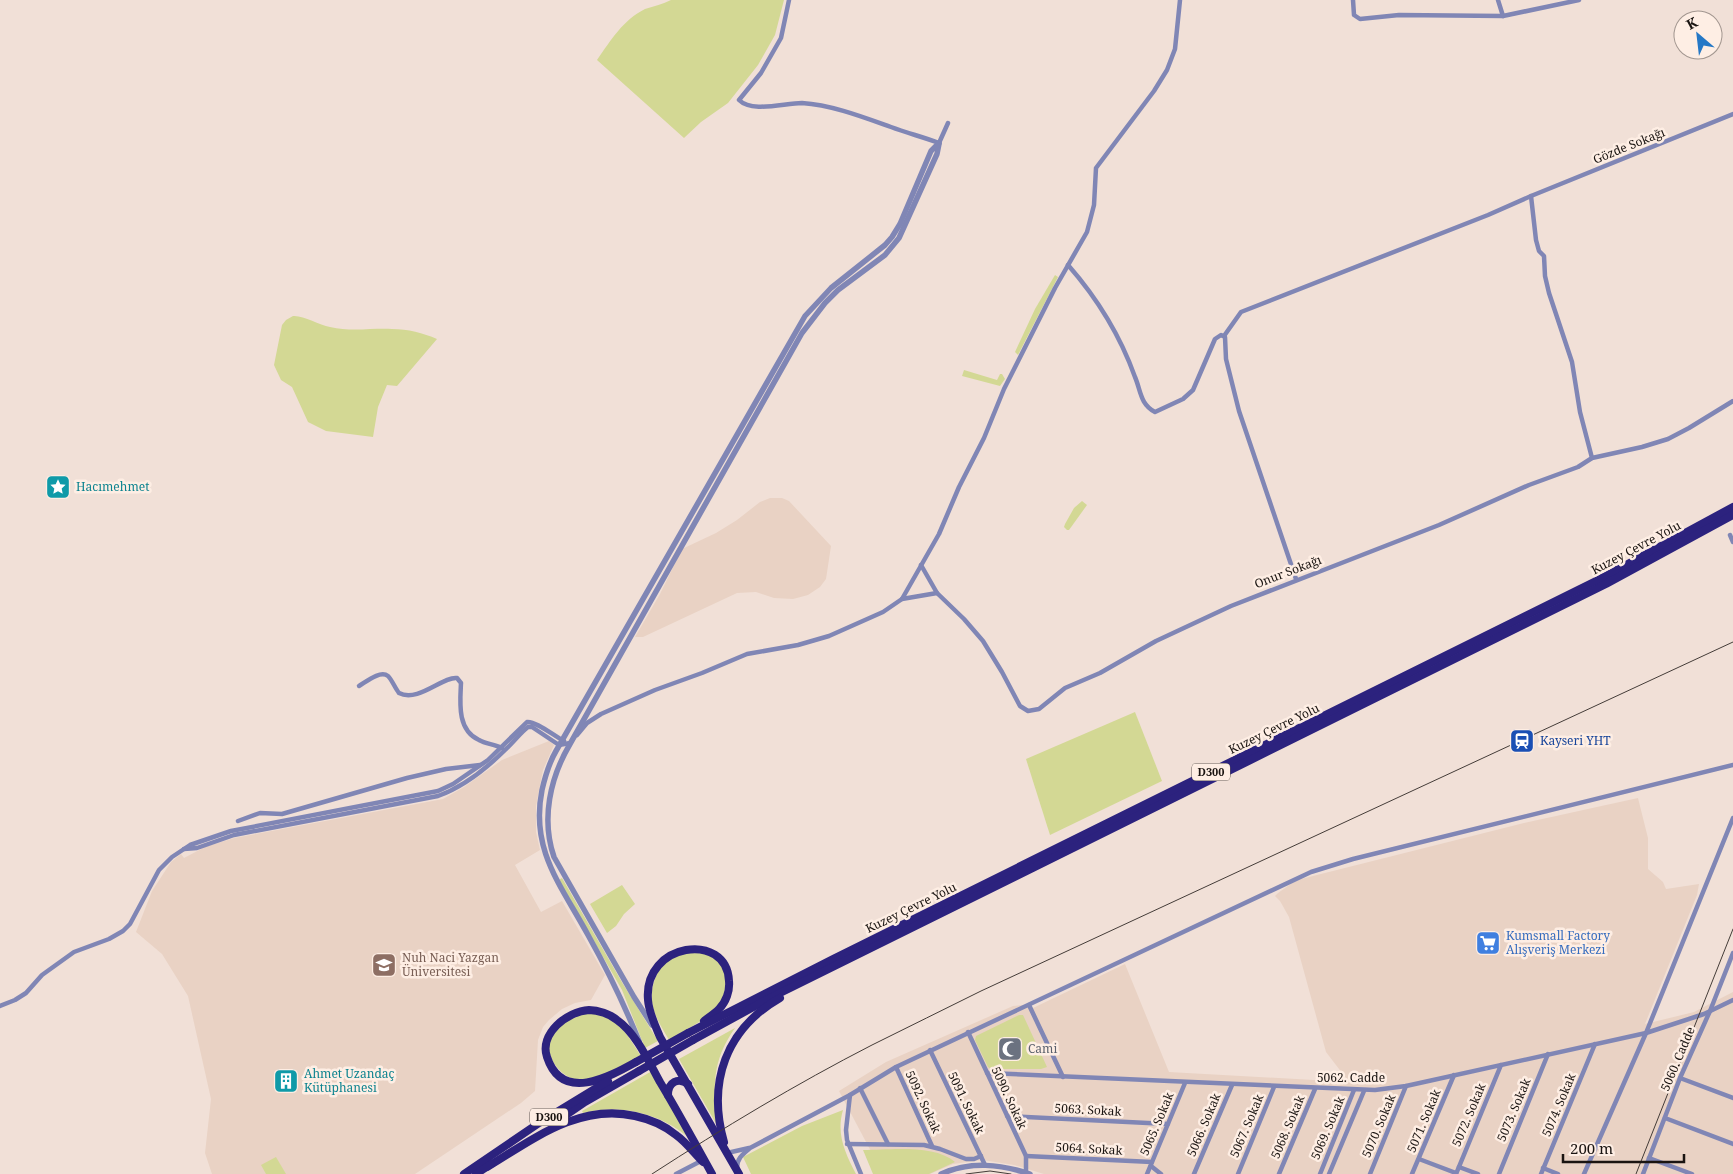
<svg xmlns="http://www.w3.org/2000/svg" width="1733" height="1174" font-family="'Noto Serif',serif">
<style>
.built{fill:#e9d2c4}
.green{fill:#d3d894}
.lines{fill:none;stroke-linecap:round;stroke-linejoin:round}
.minor{stroke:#8086b5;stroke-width:4.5}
.tertiary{stroke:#8086b5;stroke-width:5.5}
.trunk{stroke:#2c227e;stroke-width:8}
.tram{stroke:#443c38;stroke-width:1}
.rail{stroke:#443c38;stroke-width:1}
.trunk-bridge{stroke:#2c227e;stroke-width:8}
.labels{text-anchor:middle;stroke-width:5;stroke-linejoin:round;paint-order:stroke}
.shield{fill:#feeee4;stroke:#5e5550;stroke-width:1}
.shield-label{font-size:11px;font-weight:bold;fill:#1a1411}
.street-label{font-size:12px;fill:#1a1411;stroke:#feeee4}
.culture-label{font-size:12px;fill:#0d838f;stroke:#feeee4;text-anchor:start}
.transit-label{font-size:12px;fill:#164399;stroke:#feeee4;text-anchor:start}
.shop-label{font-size:12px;fill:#366cbe;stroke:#feeee4;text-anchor:start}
.education-label{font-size:12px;fill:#785e54;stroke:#feeee4;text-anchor:start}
.worship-label{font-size:12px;fill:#5b616d;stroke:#feeee4;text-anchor:start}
</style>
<rect width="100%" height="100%" fill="#f1e0d7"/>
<g class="built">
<path d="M770,498H782L789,501L831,546L826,579L820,587L808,595L793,599L774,598L756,592L737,593L643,637H635L660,594L682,549L716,533L737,520L760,502Z"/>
<path d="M549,741L554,745L543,770L536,806V832L540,850L515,865L541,912L562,901L605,975L591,1000L575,1003L562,1009L549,1020L543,1027L538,1040L535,1091L521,1103L415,1174H212L205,1153L211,1099L188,996L162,954L136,932L152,891L171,862L181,854L184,858L205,847L234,838L443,799L464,787L502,760Z"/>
<path d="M1638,798L1648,838V869L1663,882L1666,889L1699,884L1697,895L1645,1024L1694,1012L1733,992V1174H1044L1014,1165L983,1160L953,1164L930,1174H883L839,1091L886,1062L1013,1006L1022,1005L1033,1008L1125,964L1169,1072L1349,1082L1326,1052L1289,917L1280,901L1275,896L1278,893L1292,883L1301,879L1524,823Z"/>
</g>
<g class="green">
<path d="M671,0H784L775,35L758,65L728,103L701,122L684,138L597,60C611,40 623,20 645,9C654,6 663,4 671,0Z"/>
<path d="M1055,275L1058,277L1018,355L1015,352L1035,309Z"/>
<path d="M293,316C303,315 319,325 330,327C351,332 371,328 392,329C408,329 423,333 437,339L397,386L387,385L378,407L373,437L326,431L308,422L292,387L281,380L274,365L282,325L286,320Z"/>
<path d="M964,370L997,380L1000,374H1002L1005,379L1000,386L962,376Z"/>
<path d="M1082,501L1087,505L1069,530H1067L1064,527L1065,524L1074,508Z"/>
<path d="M1135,712L1162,781L1050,835L1026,759Z"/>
<path d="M562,878L623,984L658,1041L645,1048L622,990L559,880Z"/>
<path d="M622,885L635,904L624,914L616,926L607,933L590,904Z"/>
<path d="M702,951L719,961L728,978L722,1002L701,1021L669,1040C655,1016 645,1001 657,974C660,966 666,958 675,955C683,952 694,952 702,951Z"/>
<path d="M587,1013C617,1014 626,1033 641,1056C624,1065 605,1079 585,1081C562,1082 538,1052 554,1032C562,1022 575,1017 587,1013Z"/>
<path d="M1019,1015H1023L1047,1067L1041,1069H991L988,1067L975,1040L976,1036Z"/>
<path d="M735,1028C711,1062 713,1088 718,1127L679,1059Z"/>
<path d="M652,1071L690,1139C661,1113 620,1104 583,1113L582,1111Z"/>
<path d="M843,1110C836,1134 845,1153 856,1174H751L743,1157L802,1126Z"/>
<path d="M863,1150C890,1150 934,1144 955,1162L929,1174H873Z"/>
<path d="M276,1157L286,1174H266L261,1165Z"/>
</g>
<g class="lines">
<g class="minor">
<path d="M789,0L781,38L761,73L739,100C752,113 784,103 802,103C832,105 863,117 891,127C907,133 923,137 939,143L948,123"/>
<path d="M1353,0L1354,15L1360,19L1399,15L1503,16L1579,0"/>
<path d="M1498,0L1503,16"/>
<path d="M1531,196L1536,240L1539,251L1544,256L1545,276L1549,293L1572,362L1580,412L1592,458"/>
<path d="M1068,265C1097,298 1120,335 1135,377C1141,391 1140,404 1155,412L1183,399L1193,390L1215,339L1221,335L1225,337L1226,359L1239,411L1296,579"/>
<path d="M1224,336L1241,312L1488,215L1531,196L1733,114"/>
<path d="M1730,535L1733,542"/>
<path d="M921,565L937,593L964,619L983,641L1002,672L1020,706L1028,711L1039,709L1065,688L1100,673L1156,641L1231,606L1439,525L1529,485L1578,467L1592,458L1642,447L1668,439L1689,428L1733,401"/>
<path d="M902,599L937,593"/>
<path d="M359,686C366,682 380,670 388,676C392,680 395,688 399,693C418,703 443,676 457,678L461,683C460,703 457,730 479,740C486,744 494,744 502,748"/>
<path d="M577,735L587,723L601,714L655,690L702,673L747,654L798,645L829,636L883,612L902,599L939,534L959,487L984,438L1004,389L1055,288L1087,232L1094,205L1096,168L1154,91L1167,70L1175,49L1180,0"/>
<path d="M238,821L260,813L282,814L407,778L446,769L480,765"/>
<path d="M184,849L197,848L234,835L438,796C463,787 487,768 506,749C514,742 520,733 528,727H532L559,745L570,743"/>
<path d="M1029,1005L1063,1077"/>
<path d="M0,1006L15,1000L26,993L42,975L74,952L109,939L123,931L130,924L159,870L172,857L190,845L231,831L438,791L453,784L488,760L527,722C536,721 554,736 564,741"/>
<path d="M968,1032L1026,1156V1173"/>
<path d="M930,1050L985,1165"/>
<path d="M896,1067L932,1146"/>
<path d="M987,1073L1375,1090L1406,1086L1646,1033L1704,1014L1733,1000"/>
<path d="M1680,1078L1733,1098"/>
<path d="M860,1088L888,1144"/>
<path d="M850,1095L846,1130L847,1140L861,1174"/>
<path d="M1007,1116L1168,1124"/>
<path d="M1665,1118L1733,1144"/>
<path d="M847,1144L924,1145L940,1149L966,1159H974L981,1156"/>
<path d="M727,1153L749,1148"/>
<path d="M1026,1156L1152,1162"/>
<path d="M1649,1158L1692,1174"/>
<path d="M1419,1159L1456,1173"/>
<path d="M1151,1166L1161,1174"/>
<path d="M1459,1167L1478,1174"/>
<path d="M737,1168C737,1158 743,1154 750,1148L850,1095L896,1067L1311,872L1353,859L1733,765"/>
<path d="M1543,1168L1558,1174"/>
<path d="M676,1174L701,1161"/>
<path d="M1147,1174L1185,1083"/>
<path d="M1194,1174L1232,1085"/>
<path d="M1238,1174L1274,1087"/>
<path d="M1279,1174L1315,1089"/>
<path d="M1320,1174L1354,1090"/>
<path d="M1329,1174L1364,1091"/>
<path d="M1370,1174L1406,1086"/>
<path d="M1412,1174L1454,1075"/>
<path d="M1456,1174L1501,1065"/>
<path d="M1499,1174L1548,1054"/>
<path d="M1541,1174L1595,1044"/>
<path d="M1584,1174L1646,1033L1733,818"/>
<path d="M1643,1174L1680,1078L1710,1011L1733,953"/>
</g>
<g class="tertiary">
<path d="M652,1025L634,997L554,857C541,819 550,778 570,744L802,333L825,303L838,290L885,255L899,238L937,154L939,144"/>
<path d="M639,1041C624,1004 607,969 588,935C561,885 530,850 542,790C545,777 549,763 556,751L805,316L831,288L885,245L892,237L900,224L931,151L939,143"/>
<path d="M941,1174C971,1161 1000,1164 1030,1174"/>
</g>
<g class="trunk">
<path d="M704,1021C709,1017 714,1014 719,1009C726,1002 730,991 729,981C727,931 643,942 648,1000C649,1013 655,1025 660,1037L739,1174"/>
<path d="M688,1033L833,959L1602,578L1733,507"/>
<path d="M693,1040L770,998L1606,584L1733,515"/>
<path d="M636,1062C609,1077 562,1103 547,1057C539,1034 567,1011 589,1010C598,1010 610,1014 617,1020C636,1033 649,1062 660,1082C678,1112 695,1143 712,1174"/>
<path d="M668,1095C668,1082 678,1077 688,1084"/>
<path d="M553,1124L585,1102L639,1071"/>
<path d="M724,1142C707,1082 726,1029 780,998"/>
<path d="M487,1167C532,1140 579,1103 635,1116C649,1119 664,1125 676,1135C686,1142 694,1153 703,1162"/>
<path d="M464,1174L539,1123L608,1081"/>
<path d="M476,1174L491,1164"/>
</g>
<g class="tram">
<path d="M966,1174L990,1171L1011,1174"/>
<path d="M1636,1174L1733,929"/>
</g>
<path class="rail" d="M652,1174C723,1128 796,1084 872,1045C908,1027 945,1009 981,991L1733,642"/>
<g class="trunk-bridge">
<path d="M636,1062L688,1033"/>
<path d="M639,1071L693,1040"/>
</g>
</g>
<defs>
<symbol id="sight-square" viewBox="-11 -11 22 22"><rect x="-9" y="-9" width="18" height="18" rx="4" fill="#0f9aa8" stroke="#feeee4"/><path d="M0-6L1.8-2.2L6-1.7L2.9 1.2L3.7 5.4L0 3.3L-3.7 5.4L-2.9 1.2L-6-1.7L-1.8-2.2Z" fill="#fff"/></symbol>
<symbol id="station-square" viewBox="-11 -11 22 22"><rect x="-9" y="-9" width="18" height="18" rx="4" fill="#1a4fb4" stroke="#feeee4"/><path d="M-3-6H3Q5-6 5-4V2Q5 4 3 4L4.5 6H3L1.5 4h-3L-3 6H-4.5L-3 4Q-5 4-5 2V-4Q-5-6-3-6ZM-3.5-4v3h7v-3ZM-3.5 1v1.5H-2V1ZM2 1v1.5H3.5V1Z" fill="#fff"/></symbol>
<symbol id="supermarket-square" viewBox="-11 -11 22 22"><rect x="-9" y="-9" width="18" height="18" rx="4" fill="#3f7fe0" stroke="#feeee4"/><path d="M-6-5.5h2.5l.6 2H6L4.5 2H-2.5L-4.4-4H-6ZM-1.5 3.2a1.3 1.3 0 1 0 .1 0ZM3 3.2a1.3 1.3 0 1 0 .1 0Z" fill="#fff"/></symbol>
<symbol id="university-square" viewBox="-11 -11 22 22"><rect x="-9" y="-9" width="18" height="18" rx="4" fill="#8d6e63" stroke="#feeee4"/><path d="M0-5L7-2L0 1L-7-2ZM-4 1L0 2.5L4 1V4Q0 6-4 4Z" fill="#fff"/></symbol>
<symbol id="mosque-square" viewBox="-11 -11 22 22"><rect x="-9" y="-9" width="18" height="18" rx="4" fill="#6b7280" stroke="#feeee4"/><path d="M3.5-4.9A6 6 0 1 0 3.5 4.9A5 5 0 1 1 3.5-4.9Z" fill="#fff"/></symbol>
<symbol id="building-square" viewBox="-11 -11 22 22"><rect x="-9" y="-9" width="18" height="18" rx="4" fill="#0f9aa8" stroke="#feeee4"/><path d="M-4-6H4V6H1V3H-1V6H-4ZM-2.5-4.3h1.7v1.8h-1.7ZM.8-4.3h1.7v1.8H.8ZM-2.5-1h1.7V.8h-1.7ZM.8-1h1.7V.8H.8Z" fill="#fff"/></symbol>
</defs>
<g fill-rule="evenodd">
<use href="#sight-square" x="44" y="473" width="28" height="28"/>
<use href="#station-square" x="1508" y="727" width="28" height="28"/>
<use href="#supermarket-square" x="1474" y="929" width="28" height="28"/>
<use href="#university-square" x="370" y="951" width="28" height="28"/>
<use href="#mosque-square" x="996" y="1035" width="28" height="28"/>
<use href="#building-square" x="272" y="1067" width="28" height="28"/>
</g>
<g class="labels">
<g class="shield">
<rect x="1192" y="763.5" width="38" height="17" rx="4"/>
<rect x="530" y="1108.5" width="38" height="17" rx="4"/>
</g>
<g class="shield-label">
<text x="1211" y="776">D300</text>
<text x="549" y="1121">D300</text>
</g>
<g class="street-label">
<text transform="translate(1629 146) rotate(-22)" y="4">Gözde Sokağı</text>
<text transform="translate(1636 548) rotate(-28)" y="4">Kuzey Çevre Yolu</text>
<text transform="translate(1288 572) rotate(-21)" y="4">Onur Sokağı</text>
<text transform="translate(1274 729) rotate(-26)" y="4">Kuzey Çevre Yolu</text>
<text transform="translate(911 908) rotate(-26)" y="4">Kuzey Çevre Yolu</text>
<text transform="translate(1678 1059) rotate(-67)" y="4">5060. Cadde</text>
<text x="1351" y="1082">5062. Cadde</text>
<text transform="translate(1009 1098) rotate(65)" y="4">5090. Sokak</text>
<text transform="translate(923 1102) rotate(65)" y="4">5092. Sokak</text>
<text transform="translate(966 1103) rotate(64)" y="4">5091. Sokak</text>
<text transform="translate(1559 1105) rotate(-67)" y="4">5074. Sokak</text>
<text transform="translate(1088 1110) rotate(3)" y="4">5063. Sokak</text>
<text transform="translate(1514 1110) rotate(-67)" y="4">5073. Sokak</text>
<text transform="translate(1469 1115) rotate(-67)" y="4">5072. Sokak</text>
<text transform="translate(1424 1121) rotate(-67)" y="4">5071. Sokak</text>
<text transform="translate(1157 1124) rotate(-67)" y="4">5065. Sokak</text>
<text transform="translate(1204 1125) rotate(-67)" y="4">5066. Sokak</text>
<text transform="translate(1247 1126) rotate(-67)" y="4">5067. Sokak</text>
<text transform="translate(1379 1126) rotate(-67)" y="4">5070. Sokak</text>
<text transform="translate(1288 1127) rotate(-67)" y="4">5068. Sokak</text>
<text transform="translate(1328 1128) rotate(-67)" y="4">5069. Sokak</text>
<text transform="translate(1089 1149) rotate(3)" y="4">5064. Sokak</text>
</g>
<g class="culture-label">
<text x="76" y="491">Hacımehmet</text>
<text x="304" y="1078">Ahmet Uzandaç<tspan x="304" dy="14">Kütüphanesi</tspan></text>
</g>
<g class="transit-label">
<text x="1540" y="745">Kayseri YHT</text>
</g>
<g class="shop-label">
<text x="1506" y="940">Kumsmall Factory<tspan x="1506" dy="14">Alışveriş Merkezi</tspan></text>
</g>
<g class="education-label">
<text x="402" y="962">Nuh Naci Yazgan<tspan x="402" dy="14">Üniversitesi</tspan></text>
</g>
<g class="worship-label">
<text x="1028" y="1053">Cami</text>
</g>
</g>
<g transform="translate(1698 35) rotate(332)"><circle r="24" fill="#feeee4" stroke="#a39790"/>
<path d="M0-4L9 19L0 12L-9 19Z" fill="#2578c6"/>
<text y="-8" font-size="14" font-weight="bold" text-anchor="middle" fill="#1a1411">K</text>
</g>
<path d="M1563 1154v8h121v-8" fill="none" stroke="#1a1411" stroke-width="2.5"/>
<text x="1570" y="1154" font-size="15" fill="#1a1411" stroke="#feeee4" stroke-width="4" paint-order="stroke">200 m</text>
</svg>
